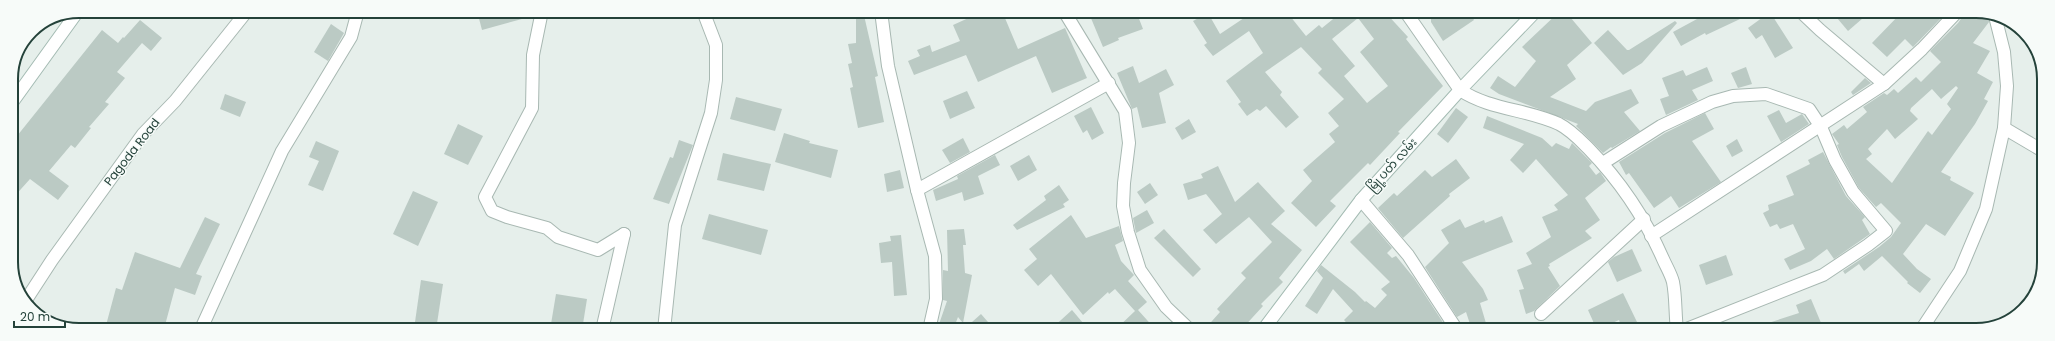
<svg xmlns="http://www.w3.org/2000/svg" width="2055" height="341" font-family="Poppins,'Noto Sans Myanmar',sans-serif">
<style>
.building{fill:#bbcac4;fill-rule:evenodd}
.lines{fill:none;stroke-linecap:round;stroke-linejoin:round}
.street-casing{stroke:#a8b8b2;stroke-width:14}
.secondary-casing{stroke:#a4bbb3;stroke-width:14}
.street{stroke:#fff;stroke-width:12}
.secondary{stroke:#fff;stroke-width:12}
.labels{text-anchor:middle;stroke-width:3;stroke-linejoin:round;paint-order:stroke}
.street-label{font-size:12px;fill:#24423a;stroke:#f7fbf9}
.rim{fill:none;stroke:#24423a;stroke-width:2}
</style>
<rect width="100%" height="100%" fill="#e6efeb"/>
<g class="building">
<path d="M477,11H534L533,16L482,30Z"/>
<path d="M856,11H863L878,76L875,77L884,122L858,128L850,88L853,87L848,64L852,63L848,44L856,43Z"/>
<path d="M984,11H1002L1018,49L1065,28L1087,78L1052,93L1036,56L978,82L966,55L914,75L908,61L920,56L917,50L930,45L932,52L960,41L953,25Z"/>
<path d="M1088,11H1136L1143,29L1118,38L1119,40L1103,47Z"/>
<path d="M1240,11H1286L1306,36L1319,25L1322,28L1343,11H1384L1408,37L1406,39L1443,86L1398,132L1400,133L1370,165L1368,163L1330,201L1336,206L1316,227L1291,203L1312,181L1303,170L1335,142L1329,134L1339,126L1328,113L1344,99L1318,73L1322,69L1301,47L1265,72L1282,92L1280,95L1299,117L1286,128L1266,106L1260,111L1257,109L1247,116L1238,104L1241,102L1226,81L1263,53L1249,31L1213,56L1204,45L1207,43L1193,21L1208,13L1220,34L1244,18ZM1358,18L1374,39L1360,52L1388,86L1367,103L1344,76L1355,66L1332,39Z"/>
<path d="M1438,11H1469L1474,20L1443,41L1431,22V16Z"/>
<path d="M1560,11H1565L1592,43L1567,65L1576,79L1550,97L1586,111L1595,102L1631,89L1639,103L1624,112L1640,131L1612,148L1611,147L1603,153L1576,126L1578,124L1499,94L1490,88L1498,76L1515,87L1536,61L1522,47Z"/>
<path d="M1705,12H1755L1706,35L1705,33L1681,46L1673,32L1697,19L1696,17Z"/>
<path d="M1770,12L1793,48L1775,58L1762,35L1756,39L1748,28Z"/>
<path d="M1832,12H1870L1848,31Z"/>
<path d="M1902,12L1946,13L1913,47L1905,39L1887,57L1872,43Z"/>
<path d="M1966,12L1988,13L1989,22L1973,43L1990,51L1977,73L1993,82L1984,99L1988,101L1975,124L1941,172L1951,177L1950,180L1974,193L1945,236L1926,224L1903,254L1917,269L1931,279L1920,293L1907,283L1908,282L1882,256L1864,271L1859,264L1845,274L1843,271L1879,247L1891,237L1901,223L1881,203L1876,207L1859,188L1842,157L1837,145L1839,144L1832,134L1844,125L1847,129L1867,112L1863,107L1884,93L1887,95L1894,89L1898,93L1916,77L1921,82L1941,62L1930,51L1958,23ZM1956,86L1958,88L1947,104L1951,109L1932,135L1928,131L1892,183L1866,159L1872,154L1868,149L1887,129L1895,139L1918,119L1910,111L1911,108L1932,89L1941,99Z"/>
<path d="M140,20L162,38L151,51L142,43L117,72L125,78L105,102L109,104L89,127L91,128L75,148L71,145L49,171L69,186L58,200L30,179L12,199L13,141L102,30L118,43L123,37L124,38Z"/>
<path d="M1675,21L1677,23L1642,63L1623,75L1594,43L1608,30L1627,50H1629Z"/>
<path d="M331,24L344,33L328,61L314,52Z"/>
<path d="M1133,66L1139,83L1166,69L1174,85L1159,93L1166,123L1142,128L1137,107L1132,109L1117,73Z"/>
<path d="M1707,67L1713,81L1692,90L1698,100L1666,115L1660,99L1669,96L1662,78L1683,70L1686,76Z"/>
<path d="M1746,67L1752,84L1738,88L1731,73Z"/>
<path d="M1865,78L1871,83L1853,95L1851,92Z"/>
<path d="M967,91L975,108L950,119L943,101Z"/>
<path d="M225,94L246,102L240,117L220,109Z"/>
<path d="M736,97L782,109L775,131L730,119Z"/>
<path d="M1091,107L1104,133L1092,140L1087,130L1083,133L1074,116Z"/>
<path d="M1456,108L1468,117L1448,143L1437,134Z"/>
<path d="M1779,110L1786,123L1802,114L1809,124L1781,142L1767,116Z"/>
<path d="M1705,113L1714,129L1692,141L1721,182L1679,208L1671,196L1654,208L1629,173L1626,175L1619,162L1665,133Z"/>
<path d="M1487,116L1542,138L1552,147L1556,143L1569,149L1572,143L1592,163L1589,166L1596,175L1600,172L1606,181L1585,198L1600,220L1585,231L1592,238L1549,264L1550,266L1548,267L1560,286L1534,311L1526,314L1519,290L1524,289L1517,270L1532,264L1526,253L1551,237L1542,217L1558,210L1554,205L1568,195L1536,159L1523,173L1510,160L1524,144L1483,128Z"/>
<path d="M1189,119L1196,132L1182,140L1175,128Z"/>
<path d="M458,124L483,136L468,165L444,154Z"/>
<path d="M784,133L810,141L809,143L838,150L831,178L775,162Z"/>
<path d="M963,138L970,152L950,163L942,150Z"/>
<path d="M1737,139L1743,151L1732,157L1726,146Z"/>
<path d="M679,140L693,145L669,204L653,199L670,157L673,158Z"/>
<path d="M316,141L339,151L323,191L308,185L319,161L309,157Z"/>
<path d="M1823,152L1846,196L1865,217L1862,220L1870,234L1834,259L1827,249L1811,261L1790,270L1784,259L1805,249L1793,224L1780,229L1777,224L1770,227L1763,213L1769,210L1768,205L1794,195L1786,176L1810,164L1808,160Z"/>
<path d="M723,153L771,164L764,191L717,180Z"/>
<path d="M995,155L1000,165L978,176L984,194L964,201L962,192L936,201L933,190L958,179L957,176Z"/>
<path d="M1029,155L1037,170L1018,181L1010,166Z"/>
<path d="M1456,159L1470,178L1449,194L1450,196L1403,238L1378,208L1394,193L1397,196L1425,170L1432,177Z"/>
<path d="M1218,166L1235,202L1258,182L1285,211L1271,224L1302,250L1279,278L1283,282L1261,304L1263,306L1241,330H1204L1220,312L1217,309L1246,278L1241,273L1272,242L1249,217L1216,244L1203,230L1222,214L1206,194L1188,200L1183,184L1203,178L1201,174Z"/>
<path d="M900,170L904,188L887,192L884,174Z"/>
<path d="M1150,183L1158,195L1145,204L1137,192Z"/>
<path d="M1059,185L1069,200L1063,204L1065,207L1017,230L1013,225L1046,200L1044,196Z"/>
<path d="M413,191L438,202L418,246L393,234Z"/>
<path d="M1147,210L1154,223L1136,233L1133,218Z"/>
<path d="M709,214L768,230L761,255L702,239Z"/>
<path d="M1071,215L1086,238L1119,226L1123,241L1115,245L1121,261L1134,275L1128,281L1147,302L1138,310L1156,330H1115L1135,311L1115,289L1109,294L1108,292L1083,315L1051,274L1038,286L1024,270L1037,259L1029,249Z"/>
<path d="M1502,216L1513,242L1462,262L1483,289L1488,300L1480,303L1488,330H1472L1466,312L1457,317L1425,267L1449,243L1441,230L1460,219L1465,228L1484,220L1485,223Z"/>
<path d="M205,217L220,224L196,274L202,276L195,295L175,288L164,329H105L116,288L122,290L135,252L180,268Z"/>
<path d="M1370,222L1392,248L1387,253L1392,258L1396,256L1414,278L1444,324L1431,330H1353L1344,320L1353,311L1333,289L1317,314L1305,306L1323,278L1317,271L1321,265L1355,292L1365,302L1366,301L1375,308L1387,295L1381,289L1390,282L1350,242Z"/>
<path d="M964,229L966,245H963L965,273L972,275L963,323L958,317L953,330H937L947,301L943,300V270L948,271L947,230Z"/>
<path d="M1164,229L1201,269L1193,277L1154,238Z"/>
<path d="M901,235L907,295L894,296L892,262L881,263L879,243L891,241L890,236Z"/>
<path d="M1632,249L1642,271L1617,282L1608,262L1614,257Z"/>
<path d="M1726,255L1733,275L1706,285L1699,265Z"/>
<path d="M421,280L443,284L436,330L414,329Z"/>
<path d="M1623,293L1637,322L1622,329L1619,320L1597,330L1588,310Z"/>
<path d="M556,294L587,299L582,330H550Z"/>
<path d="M1811,299L1824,330H1757L1756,327L1799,313L1796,305Z"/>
<path d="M1072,310L1083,323L1076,330H1050Z"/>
<path d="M981,314L995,330H963Z"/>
</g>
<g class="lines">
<defs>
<g id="street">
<path d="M542,11L533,55L532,108L485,197L492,211L507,217L547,228L558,237L598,250L624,234"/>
<path d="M881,11L888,66L917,190L935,256L936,299L929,330"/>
<path d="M1064,11L1125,111L1129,143L1124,183L1123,206L1128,232L1140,270L1166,307L1190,330"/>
<path d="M1405,11L1460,90C1490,110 1527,109 1559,124C1571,130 1581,141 1589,149C1621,182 1645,218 1663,259C1666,266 1671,274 1673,282C1676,297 1675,314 1677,330"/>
<path d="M1801,12L1820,30L1884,84"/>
<path d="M2004,128L2043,151"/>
<path d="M1603,163L1661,126L1712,102L1733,96L1766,94L1809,109L1821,127L1835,160L1853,192L1886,231L1868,245L1823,275L1684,330"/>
<path d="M917,190L1109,83"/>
<path d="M1361,200L1408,255L1457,330"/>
<path d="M1651,236L1884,84L1922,49L1957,12"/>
<path d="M26,300L52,260L143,134L175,101L247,11"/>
<path d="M1541,314L1644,219"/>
<path d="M201,329L282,151L351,37L358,11"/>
<path d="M602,330L624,234"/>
<path d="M664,330L675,225L711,113L716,80V45L703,11"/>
<path d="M1921,330L1960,271L1986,209L2004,128L2007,86L2004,52L1995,16"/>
</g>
<g id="secondary">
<path d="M11,104L78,11"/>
<path d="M1263,330L1361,200L1460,90L1536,11"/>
</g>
</defs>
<use href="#street" class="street-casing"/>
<use href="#secondary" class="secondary-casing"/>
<use href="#street" class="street"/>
<use href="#secondary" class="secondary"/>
</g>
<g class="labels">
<g class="street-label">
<text transform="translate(132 152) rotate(-52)" y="4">Pagoda Road</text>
<text transform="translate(1392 165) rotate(-48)" y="4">မြို့ပတ် လမ်း</text>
</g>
</g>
<path d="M0 0H2055V341H0ZM79 18H1976A61 61 0 0 1 2037 79V262A61 61 0 0 1 1976 323H79A61 61 0 0 1 18 262V79A61 61 0 0 1 79 18Z" fill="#f7fbf9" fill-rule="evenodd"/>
<path class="rim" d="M79 18H1976A61 61 0 0 1 2037 79V262A61 61 0 0 1 1976 323H79A61 61 0 0 1 18 262V79A61 61 0 0 1 79 18Z"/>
<path d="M14 321v6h51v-6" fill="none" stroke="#24423a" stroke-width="2"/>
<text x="20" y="321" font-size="12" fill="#24423a" stroke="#f7fbf9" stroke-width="3" paint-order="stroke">20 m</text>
</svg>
